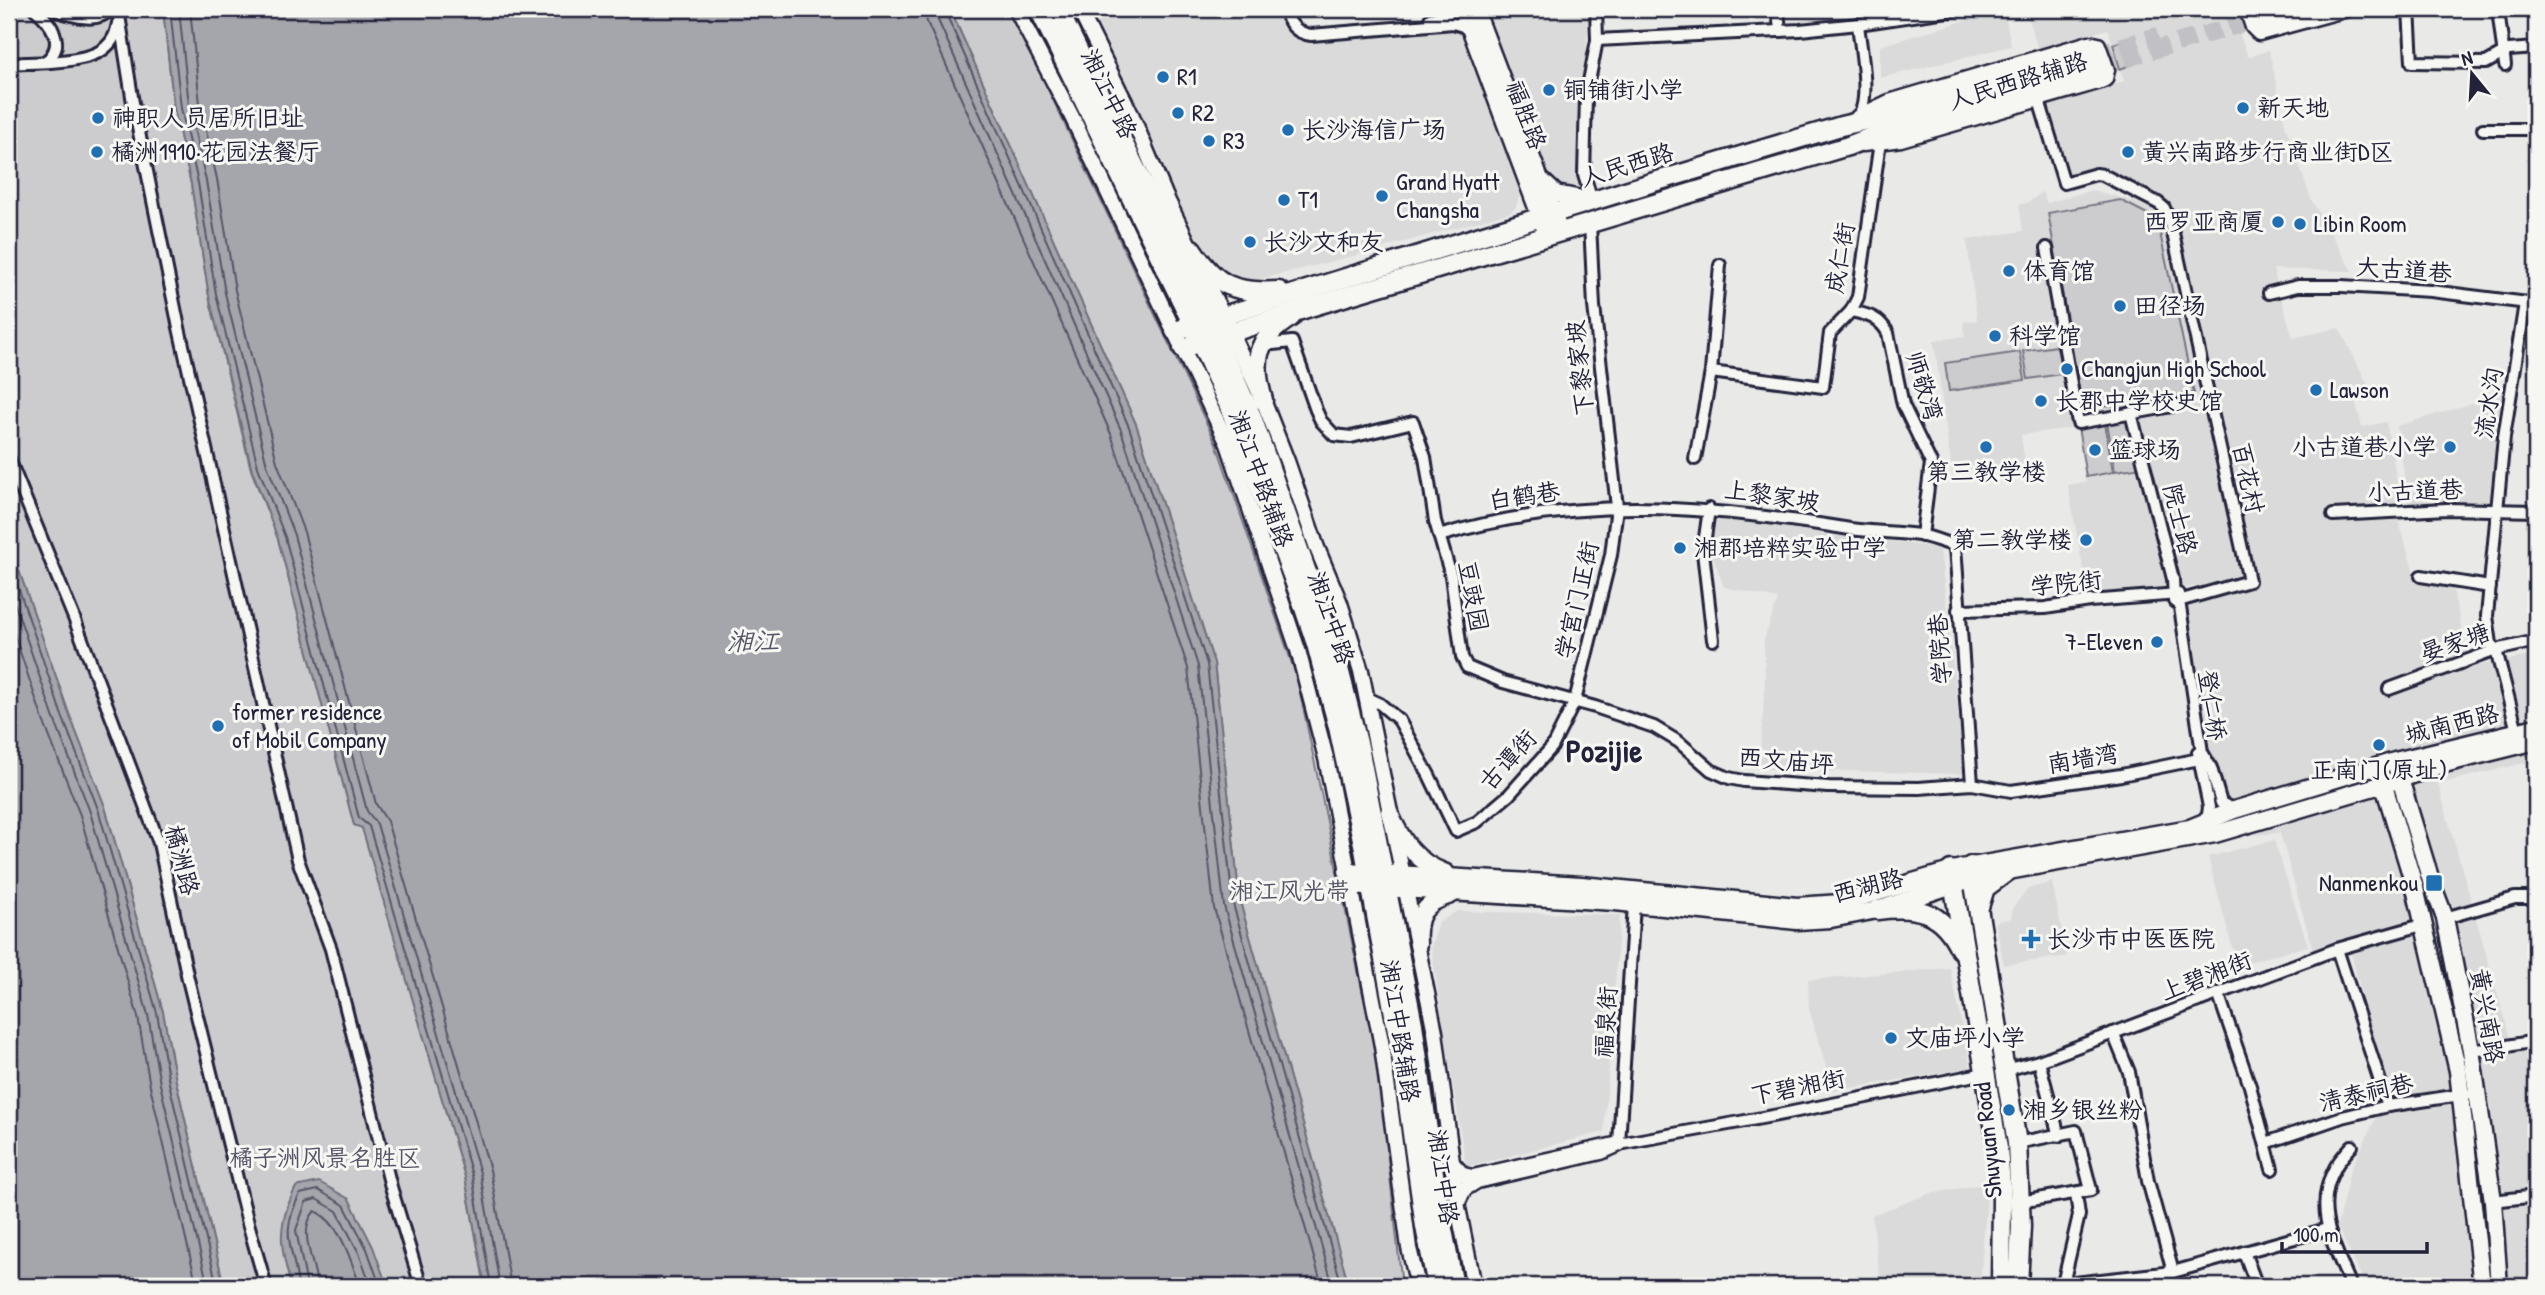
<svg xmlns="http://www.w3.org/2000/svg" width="2545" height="1295" font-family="'Patrick Hand','LXGW WenKai TC',sans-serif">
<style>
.built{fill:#dadada}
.green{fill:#ccccce;stroke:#777784;stroke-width:2}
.water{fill:#a5a5ac;stroke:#71717f;stroke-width:2}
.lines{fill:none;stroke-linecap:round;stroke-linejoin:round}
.shore{stroke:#565668;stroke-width:2}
.primary-tunnel{stroke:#c1c1c5;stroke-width:18;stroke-dasharray:18 9;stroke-linecap:butt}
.minor-casing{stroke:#22223b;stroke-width:16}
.tertiary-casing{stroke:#22223b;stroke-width:19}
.secondary-casing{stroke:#22223b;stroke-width:21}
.primary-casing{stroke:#22223b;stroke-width:23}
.minor{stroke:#f6f6f2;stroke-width:10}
.tertiary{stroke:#f6f6f2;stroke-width:14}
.secondary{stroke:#f6f6f2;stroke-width:16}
.primary{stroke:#f6f6f2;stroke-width:18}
.poi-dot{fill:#1f6fb2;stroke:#f6f6f2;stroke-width:2.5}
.labels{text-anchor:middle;stroke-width:6;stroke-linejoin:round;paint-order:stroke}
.poi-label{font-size:24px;fill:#22223b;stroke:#f6f6f2;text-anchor:start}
.street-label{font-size:24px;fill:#22223b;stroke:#f6f6f2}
.park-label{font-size:24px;fill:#555567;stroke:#f6f6f2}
.water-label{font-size:26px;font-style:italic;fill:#565668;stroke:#f6f6f2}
.district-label{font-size:32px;font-weight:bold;fill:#22223b;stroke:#f6f6f2}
</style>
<rect width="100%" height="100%" fill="#e9e9e7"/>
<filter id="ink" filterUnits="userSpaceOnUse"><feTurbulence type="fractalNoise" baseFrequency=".0143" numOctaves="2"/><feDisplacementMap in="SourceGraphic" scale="14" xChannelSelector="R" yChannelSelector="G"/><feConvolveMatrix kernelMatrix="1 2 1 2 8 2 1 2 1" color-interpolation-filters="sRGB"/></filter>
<g filter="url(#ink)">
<g class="built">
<path d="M1088,9H1280L1296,35L1448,27L1456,28L1461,36L1519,186L1520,193L1516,207L1511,212L1361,254L1249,282L1224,272L1217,269L1200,250Z"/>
<path d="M1484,9H1556L1557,16L1588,14L1581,166L1582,186L1565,190L1559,188L1547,176Z"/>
<path d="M2004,9L2011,46L1880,78V46Z"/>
<path d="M2026,9H2230L2248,57L2269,50L2285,125L2311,199L2352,271L2273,269L2293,338L2339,328L2369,387L2353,391L2362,427L2386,422L2401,503L2348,519L2398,518L2416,580L2452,586L2470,667L2536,655V760L2438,784L2510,1038L2512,1054L2536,1049V1186L2529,1187L2536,1188V1286H2366L2337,1226L2350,1171L2387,1096L2347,937L2313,950L2280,833L2246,835L2240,812L2226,801L2217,770L2208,752L2185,599L2248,581L2168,215L2110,177L2064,183L2041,106L2124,81L2108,29L2045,48L2037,47Z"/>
<path d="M2092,190L2162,209L2240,579L2168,591L2088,596L2068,485L2086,482L2078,427L2021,435L2025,463L1952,473L1934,341L1965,336L1963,322L1977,320L1967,240L2023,231L2019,205L2029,202L2042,192L2047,203Z"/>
<path d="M2507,393L2495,497L2492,502L2484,506L2409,509L2397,426Z"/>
<path d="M1714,518L1940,548L1965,774L1759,769L1765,683L1764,640L1778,599L1724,587L1712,554Z"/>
<path d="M2274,840L2308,946L2237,965L2208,857Z"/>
<path d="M2052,882L2067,956L2004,965L1995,922L2011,918L2013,907L2028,889Z"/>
<path d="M1457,911L1620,915L1604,1132L1466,1167L1431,947L1438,923Z"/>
<path d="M1950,968L1971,1068L1833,1091L1809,1009L1808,980Z"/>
<path d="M1988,1183L1980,1283L1948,1286H1881L1872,1215L1929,1194Z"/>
</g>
<g class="green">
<path d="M9,9H163L174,109L191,184L209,296L251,470L278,539L354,825L362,827L465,1177L485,1286H224L176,1081L163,1012L105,807L68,711L9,542Z"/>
<path d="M950,9H1010L1216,443L1297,678L1378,1066L1402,1286H1349L1240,902L1214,663L1136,424Z"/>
<path d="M2126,40L2134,64L2120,69L2113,44Z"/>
<path d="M2120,200L2157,219L2194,393L2083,410L2048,213Z"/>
<path d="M2057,346L2062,374L2028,379L2023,351Z"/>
<path d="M2020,352L2025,380L1949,391L1945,363Z"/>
<path d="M2132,418L2142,467L2115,471L2107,422Z"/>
<path d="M2105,423L2113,472L2086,477L2078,427Z"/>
</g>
<g class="water">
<path d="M163,9H950L1136,424L1214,663L1240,902L1349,1286H485L465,1177L362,828L354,825L278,539L252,470L209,296L191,184L174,109Z"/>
<path d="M9,542L68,711L105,807L163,1012L176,1081L224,1286H9Z"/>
<path d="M319,1182L349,1199L373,1247L387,1286H291C280,1245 276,1227 296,1187Z"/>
</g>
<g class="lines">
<g class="shore">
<path d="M170,9L181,108L198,183L216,294L258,467L285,537L359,818L369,826L472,1175L491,1286"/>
<path d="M179,9L189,106L206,181L225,293L267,465L294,535L367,811L377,824L480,1173L500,1286"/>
<path d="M190,9L200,104L217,179L235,290L277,462L304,532L376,804L387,821L490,1170L511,1286"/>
<path d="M925,9L927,22L1111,434L1188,668L1214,908L1322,1286"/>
<path d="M935,9L937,18L1121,430L1198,666L1224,906L1333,1286"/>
<path d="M944,9L1129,427L1207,664L1233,904L1342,1286"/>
<path d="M9,560L61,713L98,809L157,1013L169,1083L217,1286"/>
<path d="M9,587L53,716L90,812L148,1015L160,1084L208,1286"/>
<path d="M9,619L43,720L80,815L138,1017L150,1086L197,1286"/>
<path d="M298,1286C294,1246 278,1237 300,1194L318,1190L344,1205L367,1249L380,1286"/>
<path d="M307,1286L296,1230L306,1202L316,1199L337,1211L359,1253L371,1286"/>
<path d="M317,1286C316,1264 296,1230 315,1211C341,1223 351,1261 360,1286"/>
</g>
<g class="primary-tunnel">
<path d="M2095,54L2158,36"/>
<path d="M2099,66L2258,19"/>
</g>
<defs>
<g id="minor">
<path d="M35,9C51,22 67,45 46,61"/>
<path d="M52,9C70,15 97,25 111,9"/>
<path d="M118,9L133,103L178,323L298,860L331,949L391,1187L421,1286"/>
<path d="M1285,9C1288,24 1296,33 1311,35L1453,23L1463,26L1470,32"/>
<path d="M1778,9L1780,31"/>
<path d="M2409,9L2412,62L2486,63L2509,50L2536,48"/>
<path d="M2498,9L2505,65"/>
<path d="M1430,19L1444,16L1452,9"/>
<path d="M1597,40L1800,30L1858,24L1960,9"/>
<path d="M9,64C33,62 89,64 106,47C114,40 116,33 118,23"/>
<path d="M2039,100L2064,183L2096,174L2103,175L2158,203L2164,208L2171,224L2249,581L2175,602"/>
<path d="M1857,117C1872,102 1860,46 1858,24"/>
<path d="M2483,129H2536"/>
<path d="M1592,201L1584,175L1586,97L1597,40L1596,9"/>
<path d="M2047,248L2078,423L2178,405"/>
<path d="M2269,293L2298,286H2341L2431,291L2536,304"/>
<path d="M1851,311C1868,315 1879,317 1888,333L1903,405L1931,463L1922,536"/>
<path d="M1263,345L1292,342L1316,410L1321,421L1334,435L1351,437L1413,422L1425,457L1435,521L1451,576L1462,657L1467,667L1503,682L1595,707L1654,727L1679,742L1711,770L1729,778L1744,781L1828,787L1919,788L1972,784L2011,791L2121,775L2199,759"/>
<path d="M1711,372L1823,387L1830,333L1851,311L1858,297L1880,142"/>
<path d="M2131,413L2173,579L2174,601"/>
<path d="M9,459L74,618L159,843L188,979L248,1223L266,1286"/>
<path d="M1695,459L1711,372L1720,265"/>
<path d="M1709,509L1703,552L1713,640"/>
<path d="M2333,515L2447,509L2536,511"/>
<path d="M1439,536C1578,494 1710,506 1850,529C1873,532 1896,532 1919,535C1931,537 1943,542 1955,546L1972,784"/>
<path d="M2421,576L2490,587"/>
<path d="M1958,610L2045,608L2090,601L2178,594L2202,752L2211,768L2221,803L2234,810"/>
<path d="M2389,689L2496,650L2536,641"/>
<path d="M1367,698L1380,704L1399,720L1429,775L1456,831L1477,822L1509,795L1552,747L1575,701L1611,555L1617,507L1594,306L1590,223"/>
<path d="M2517,731L2496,650L2491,644L2487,616L2504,437L2525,303"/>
<path d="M2198,752L2209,807L2207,822"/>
<path d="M1634,904L1619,1144L1778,1115L1985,1073"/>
<path d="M2445,918L2515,898H2536"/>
<path d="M2337,949L2388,1106"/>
<path d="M2218,993L2250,1086L2272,1169"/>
<path d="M2113,1033L2129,1072L2148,1181L2173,1272"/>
<path d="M2471,1050L2490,1049L2536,1041"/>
<path d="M2039,1061L2059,1136"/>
<path d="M2005,1070L2039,1061L2337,949L2422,925"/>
<path d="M2017,1143L2076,1131L2091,1190L2020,1202"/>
<path d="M2266,1143L2342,1117L2388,1106L2467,1094"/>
<path d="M2493,1201L2536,1196"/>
<path d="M2244,1252L2257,1286"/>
<path d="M2063,1284L2079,1215L2076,1194"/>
<path d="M2047,1286L2173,1272L2327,1229"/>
<path d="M2351,1286C2335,1247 2312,1210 2335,1168C2339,1160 2346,1153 2352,1146"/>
</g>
<g id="tertiary">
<path d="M1016,9L1072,117L1228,444L1298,650L1326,758L1382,1046L1409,1248L1418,1286"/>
<path d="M1079,9L1131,114L1165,195L1263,400L1287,461L1317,548L1340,603L1361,671L1435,1032L1458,1208L1474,1286"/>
<path d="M2247,9L2253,27L2259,33L2347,9"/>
<path d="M1858,117L1889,102L2089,43L2098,45L2107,70L2105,79L2101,81L1901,139L1863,144"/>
<path d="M1453,1164L1463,1175L1473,1177L1619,1144L1601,1152L1477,1181L1464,1189L1458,1202"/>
</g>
<g id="secondary">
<path d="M1463,9L1545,229"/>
<path d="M1475,9L1560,232"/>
<path d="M1541,180L1556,194L1592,201"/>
<path d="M2397,769L2432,884L2445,918L2471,1050L2493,1201L2499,1286"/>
<path d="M2381,776L2415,888L2458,1071L2482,1286"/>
<path d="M1389,812C1402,841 1415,862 1446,873"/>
<path d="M1347,871L1581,885L1797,906L1841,903L1961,868L2190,828L2234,810L2395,761L2536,727"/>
<path d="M1350,886L1615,902L1797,921L1831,919L1877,910L1965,881L2008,871L2215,834L2401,779L2440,765L2536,741"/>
<path d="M1418,944C1416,916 1423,903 1451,895"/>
</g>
<g id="primary">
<path d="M1039,9L1183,304L1229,406L1302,602L1316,644L1338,727L1363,844L1400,1047L1425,1227L1437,1286"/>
<path d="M1058,9L1198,296L1252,417L1334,649L1359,747L1413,1024L1439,1209L1454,1286"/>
<path d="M2258,19L2295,9"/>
<path d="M1192,249C1216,286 1235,294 1279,291"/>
<path d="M1175,331L1654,182L1841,126L1902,112L2095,54"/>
<path d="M1183,348L1310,307L1848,146L1896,127L2099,66"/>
<path d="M1263,400C1252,362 1255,339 1291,317"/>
<path d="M1971,866L2017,1143L2021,1226L2018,1286"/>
<path d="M1951,870L1998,1148L2002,1199L2001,1286"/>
<path d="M1979,907L1985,888L2008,871"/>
<path d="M1877,910C1916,905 1942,910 1960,949"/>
</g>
</defs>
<use href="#minor" class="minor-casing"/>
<use href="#tertiary" class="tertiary-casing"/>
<use href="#secondary" class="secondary-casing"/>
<use href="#primary" class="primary-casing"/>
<use href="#minor" class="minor"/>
<use href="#tertiary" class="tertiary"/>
<use href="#secondary" class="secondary"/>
<use href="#primary" class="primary"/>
</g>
</g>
<g class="poi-dot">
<circle cx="1163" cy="77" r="7"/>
<circle cx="1549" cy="90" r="7"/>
<circle cx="2243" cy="108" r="7"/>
<circle cx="1178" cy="113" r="7"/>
<circle cx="98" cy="118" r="7"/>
<circle cx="1288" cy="130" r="7"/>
<circle cx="1209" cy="141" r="7"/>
<circle cx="97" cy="152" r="7"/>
<circle cx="2128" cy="152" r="7"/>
<circle cx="1382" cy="196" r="7"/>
<circle cx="1284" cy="200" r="7"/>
<circle cx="2278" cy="222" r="7"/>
<circle cx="2300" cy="224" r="7"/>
<circle cx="1250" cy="242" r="7"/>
<circle cx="2009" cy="271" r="7"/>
<circle cx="2120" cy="306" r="7"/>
<circle cx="1995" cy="336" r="7"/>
<circle cx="2067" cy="369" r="7"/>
<circle cx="2316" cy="390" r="7"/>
<circle cx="2041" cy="401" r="7"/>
<circle cx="1986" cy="447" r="7"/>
<circle cx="2450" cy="447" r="7"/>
<circle cx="2095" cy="450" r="7"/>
<circle cx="2086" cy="540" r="7"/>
<circle cx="1680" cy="548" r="7"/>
<circle cx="2157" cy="642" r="7"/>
<circle cx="218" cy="726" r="7"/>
<circle cx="2379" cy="745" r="7"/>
<rect x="2425" y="874" width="18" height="18" rx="3.5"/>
<path d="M2027.5 928.5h7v7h7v7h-7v7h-7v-7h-7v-7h7z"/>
<circle cx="1891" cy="1038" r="7"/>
<circle cx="2009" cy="1110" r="7"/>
</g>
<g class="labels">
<g class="poi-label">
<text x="1177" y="85">R1</text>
<text x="1563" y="98">铜铺街小学</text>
<text x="2257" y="116">新天地</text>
<text x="1192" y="121">R2</text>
<text x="112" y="126">神职人员居所旧址</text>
<text x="1302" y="138">长沙海信广场</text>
<text x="1223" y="149">R3</text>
<text x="111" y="160">橘洲1910·花园法餐厅</text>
<text x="2142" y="160">黄兴南路步行商业街D区</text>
<text x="1396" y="190">Grand Hyatt<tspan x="1396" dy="28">Changsha</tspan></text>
<text x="1298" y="208">T1</text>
<text x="2264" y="230" text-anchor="end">西罗亚商厦</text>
<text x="2314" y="232">Libin Room</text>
<text x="1264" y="250">长沙文和友</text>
<text x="2023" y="279">体育馆</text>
<text x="2134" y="314">田径场</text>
<text x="2009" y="344">科学馆</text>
<text x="2081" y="377">Changjun High School</text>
<text x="2330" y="398">Lawson</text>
<text x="2055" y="409">长郡中学校史馆</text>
<text x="2436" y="455" text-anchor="end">小古道巷小学</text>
<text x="2109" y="458">篮球场</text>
<text x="1986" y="480" text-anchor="middle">第三教学楼</text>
<text x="2072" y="548" text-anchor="end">第二教学楼</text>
<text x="1694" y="556">湘郡培粹实验中学</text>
<text x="2143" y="650" text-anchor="end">7-Eleven</text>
<text x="232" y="720">former residence<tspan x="232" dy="28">of Mobil Company</tspan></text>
<text x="2379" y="778" text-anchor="middle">正南门(原址)</text>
<text x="2418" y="891" text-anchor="end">Nanmenkou</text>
<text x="2047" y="947">长沙市中医医院</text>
<text x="1905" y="1046">文庙坪小学</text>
<text x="2023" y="1118">湘乡银丝粉</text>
</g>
<g class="street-label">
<text transform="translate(2018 81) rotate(-17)" y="8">人民西路辅路</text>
<text transform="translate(1109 94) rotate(64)" y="8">湘江中路</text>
<text transform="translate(1526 115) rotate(69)" y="8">福胜路</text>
<text transform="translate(1627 165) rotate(-17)" y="8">人民西路</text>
<text transform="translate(1840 258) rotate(-80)" y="8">成仁街</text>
<text transform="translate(2404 270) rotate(4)" y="8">大古道巷</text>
<text transform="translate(1580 368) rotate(-96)" y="8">下黎家坡</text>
<text transform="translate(1924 386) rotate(73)" y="8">师敬湾</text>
<text transform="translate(2489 403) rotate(-81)" y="8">流水沟</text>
<text transform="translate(2248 478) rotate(78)" y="8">百花村</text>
<text transform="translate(1261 479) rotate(70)" y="8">湘江中路辅路</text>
<text transform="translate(2415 491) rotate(-2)" y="8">小古道巷</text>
<text transform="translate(1524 496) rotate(-8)" y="8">白鹤巷</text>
<text transform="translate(1772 496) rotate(8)" y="8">上黎家坡</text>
<text transform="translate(2180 519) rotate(76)" y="8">院士路</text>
<text transform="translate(2066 583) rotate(-6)" y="8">学院街</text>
<text transform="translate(1473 596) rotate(80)" y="8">豆豉园</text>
<text transform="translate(1577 600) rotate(-77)" y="8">学宫门正街</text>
<text transform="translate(1331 618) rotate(71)" y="8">湘江中路</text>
<text transform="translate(2455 643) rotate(-19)" y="8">晏家塘</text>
<text transform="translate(1940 649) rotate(-94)" y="8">学院巷</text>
<text transform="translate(2212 705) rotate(81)" y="8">登仁桥</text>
<text transform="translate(2452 724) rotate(-14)" y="8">城南西路</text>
<text transform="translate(2083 759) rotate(-9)" y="8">南墙湾</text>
<text transform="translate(1508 760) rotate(-48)" y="8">古谭街</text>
<text transform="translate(1786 761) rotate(5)" y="8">西文庙坪</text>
<text transform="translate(182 860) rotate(76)" y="8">橘洲路</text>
<text transform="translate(1868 886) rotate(-14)" y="8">西湖路</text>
<text transform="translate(2206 976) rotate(-21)" y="8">上碧湘街</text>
<text transform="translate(2487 1016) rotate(80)" y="8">黄兴南路</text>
<text transform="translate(1606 1022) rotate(-86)" y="8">福泉街</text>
<text transform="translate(1400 1031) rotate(81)" y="8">湘江中路辅路</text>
<text transform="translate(1798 1087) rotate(-11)" y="8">下碧湘街</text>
<text transform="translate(2366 1093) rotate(-13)" y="8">清泰祠巷</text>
<text transform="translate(1988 1140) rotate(-96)" y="8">Shuyuan Road</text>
<text transform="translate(1443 1177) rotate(82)" y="8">湘江中路</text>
</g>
<g class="park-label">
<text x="1290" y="899">湘江风光带</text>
<text x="325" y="1166">橘子洲风景名胜区</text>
</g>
<g class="water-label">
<text x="753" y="650">湘江</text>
</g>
<g class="district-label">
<text x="1604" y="762">Pozijie</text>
</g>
</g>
<rect width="2545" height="1295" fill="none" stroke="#f6f6f2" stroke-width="35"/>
<rect x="18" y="18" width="2510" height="1260" fill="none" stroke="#22223b" stroke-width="2.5" filter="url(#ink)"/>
<g transform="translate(2472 74) rotate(342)" stroke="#f6f6f2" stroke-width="5" paint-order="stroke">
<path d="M0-5L12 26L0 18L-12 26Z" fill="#22223b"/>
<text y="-10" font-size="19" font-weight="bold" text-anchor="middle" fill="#22223b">N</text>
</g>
<path d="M2282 1242v10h145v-10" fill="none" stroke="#22223b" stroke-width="3.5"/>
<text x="2293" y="1242" font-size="21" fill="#22223b" stroke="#f6f6f2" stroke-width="5" paint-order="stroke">100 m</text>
</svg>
